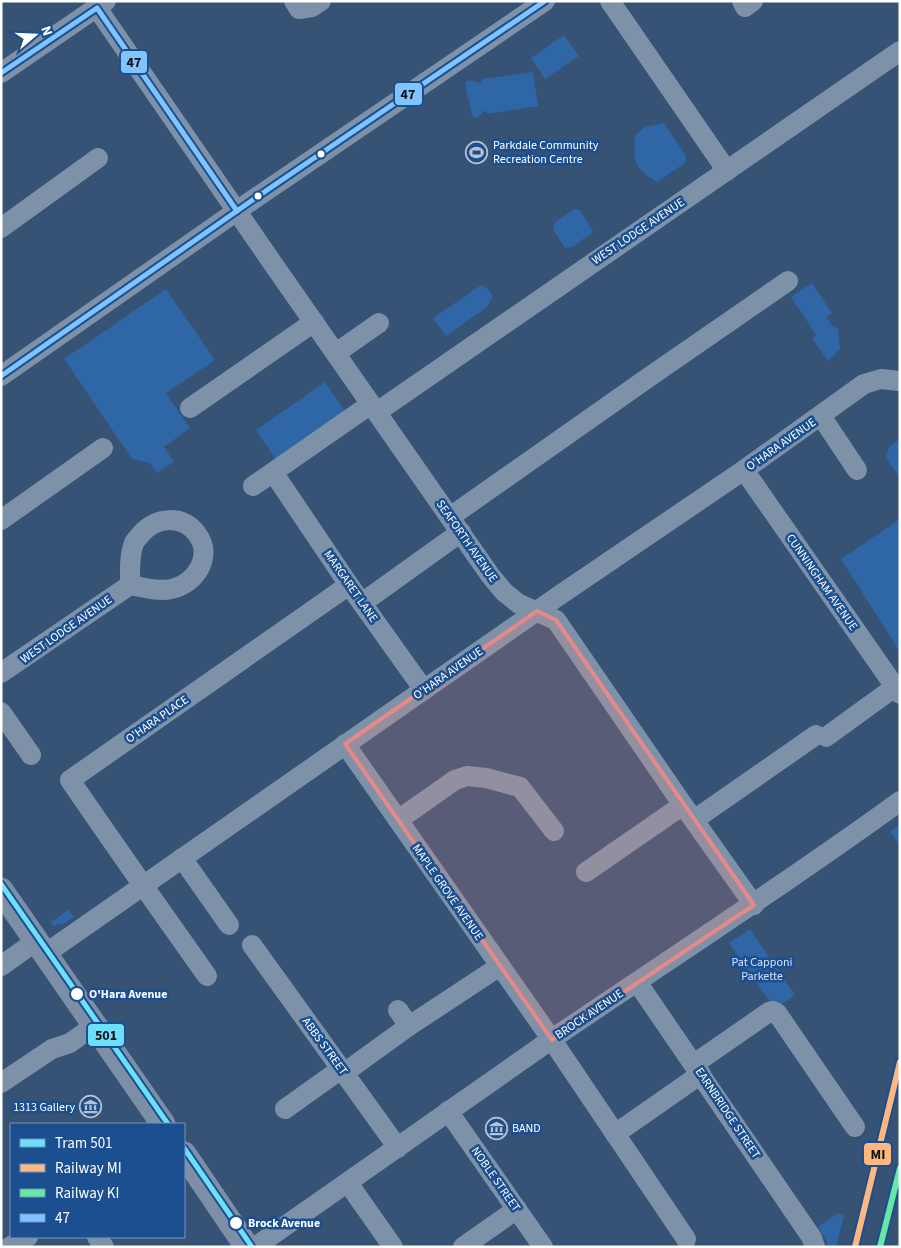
<svg xmlns="http://www.w3.org/2000/svg" width="901" height="1248" font-family="'Source Sans 3',sans-serif">
<style>
.green{fill:#2f66a5}
.lines{fill:none;stroke-linecap:round;stroke-linejoin:round}
.minor{stroke:#7d92a8;stroke-width:20}
.major{stroke:#7d8ea7;stroke-width:25}
.bus-1-casing{stroke:#1b4f8f;stroke-width:9}
.bus-1{stroke:#80c4ff;stroke-width:5}
.rail-1-casing{stroke:#1b4f8f;stroke-width:10}
.rail-2-casing{stroke:#1b4f8f;stroke-width:10}
.rail-1{stroke:#ffb780;stroke-width:6}
.rail-2{stroke:#66e7a3;stroke-width:6}
.tram-1-casing{stroke:#1b4f8f;stroke-width:9}
.tram-1{stroke:#6ddff8;stroke-width:5}
.marked{fill:#e88989;fill-opacity:0.2;stroke:#e88989;stroke-width:4;stroke-linejoin:round}
.bus-dot{fill:#fff;stroke:#1b4f8f;stroke-width:2}
.labels{text-anchor:middle;stroke-width:5;stroke-linejoin:round;paint-order:stroke}
.poi-label{font-size:12px;fill:#fff;stroke:#1b4f8f;text-anchor:start}
.street-label{font-size:12px;fill:#fff;stroke:#1b4f8f}
.park-label{font-size:12px;fill:#cfe3fa;stroke:#1b4f8f}
.stop-label{font-size:12px;font-weight:bold;fill:#fff;stroke:#1b4f8f;text-anchor:start}
.line-badge{stroke:#1b4f8f;stroke-width:2}
.pale-badge-label{font-size:14px;text-anchor:middle;font-weight:bold;fill:#111}
</style>
<rect width="100%" height="100%" fill="#365274"/>
<g class="green">
<path d="M564,35L579,56L545,79L531,58Z"/>
<path d="M533,72L538,106L487,114L486,110L478,117L474,118L472,115L465,83C469,77 477,82 482,84V79Z"/>
<path d="M664,123L686,156L685,163L657,182C634,168 633,161 635,136L645,127Z"/>
<path d="M574,209L580,210L593,232L572,247L565,248L553,229L555,222Z"/>
<path d="M812,283L832,313L827,317L832,326L838,329L840,349L828,361L812,338L816,335L791,297Z"/>
<path d="M481,285L487,288L493,296L487,307L446,336L433,318Z"/>
<path d="M166,289L215,360L166,393L190,428L164,447L174,462L157,473L150,463L132,459L64,359Z"/>
<path d="M325,382L346,413L277,461L256,430Z"/>
<path d="M900,439V478L886,458L889,447Z"/>
<path d="M900,519V652L841,559Z"/>
<path d="M900,824V846L890,831Z"/>
<path d="M68,910L74,917L62,925L60,923L54,926L51,922Z"/>
<path d="M750,929L795,995L779,1006L777,1002L772,1005L729,943Z"/>
<path d="M838,1213L844,1216L836,1247H827V1241L818,1227Z"/>
</g>
<g class="lines">
<g class="minor">
<path d="M294,1L299,9L312,7L321,1"/>
<path d="M610,1L727,171"/>
<path d="M742,1L745,7L753,1"/>
<path d="M97,8L269,258L490,575L504,592L519,604L556,620L683,805L754,905"/>
<path d="M1,73L106,1"/>
<path d="M1,228L98,158"/>
<path d="M336,353L379,323"/>
<path d="M1,376L254,199L545,1"/>
<path d="M190,408L314,322"/>
<path d="M377,412L900,51"/>
<path d="M821,416L857,470"/>
<path d="M744,470L900,694"/>
<path d="M279,481L349,585L424,690"/>
<path d="M253,486L371,404"/>
<path d="M450,517L652,375L788,281"/>
<path d="M1,520L103,448"/>
<path d="M362,603L461,532"/>
<path d="M1,673L130,585C143,587 158,592 171,589C195,585 214,556 197,534C182,514 156,517 141,534C139,537 135,540 134,543C129,556 130,571 130,585"/>
<path d="M1,712L31,755"/>
<path d="M826,737L895,687"/>
<path d="M345,744L552,1040L686,1239"/>
<path d="M398,820L455,780L467,776L486,778L520,787L554,831"/>
<path d="M694,820L816,735"/>
<path d="M182,858L229,925"/>
<path d="M586,872L683,805"/>
<path d="M252,945L398,1148"/>
<path d="M45,954L557,597L744,470L864,384L881,379L899,381"/>
<path d="M1,966L36,941"/>
<path d="M207,976C161,911 115,846 70,780L349,585"/>
<path d="M637,982L812,1238L815,1247"/>
<path d="M398,1010L409,1026"/>
<path d="M694,1064L769,1012L773,1011L777,1013L855,1127"/>
<path d="M344,1073L409,1026L500,966"/>
<path d="M1,1083L52,1049L70,1043L95,1025"/>
<path d="M285,1109L341,1069"/>
<path d="M448,1111L543,1247"/>
<path d="M615,1134L701,1074"/>
<path d="M348,1183L393,1247"/>
<path d="M97,1237L104,1247"/>
<path d="M9,1247L28,1237"/>
<path d="M255,1247C354,1178 452,1108 552,1039C668,960 786,884 900,801"/>
<path d="M463,1247L517,1209"/>
</g>
<g class="major">
<path d="M1,890L163,1124"/>
<path d="M184,1154L247,1247"/>
</g>
<defs>
<g id="bus-1">
<path d="M1,73L97,8L237,211"/>
<path d="M1,376L254,199L545,1"/>
</g>
</defs>
<use href="#bus-1" class="bus-1-casing"/>
<use href="#bus-1" class="bus-1"/>
<defs>
<path id="rail-1" d="M855,1247L900,1062"/>
<path id="rail-2" d="M880,1247L900,1168"/>
</defs>
<use href="#rail-1" class="rail-1-casing"/>
<use href="#rail-2" class="rail-2-casing"/>
<use href="#rail-1" class="rail-1"/>
<use href="#rail-2" class="rail-2"/>
<defs>
<g id="tram-1">
<path d="M1,884L168,1124"/>
<path d="M184,1148L252,1247"/>
</g>
</defs>
<use href="#tram-1" class="tram-1-casing"/>
<use href="#tram-1" class="tram-1"/>
</g>
<path class="marked" d="M537,611L556,620L754,905L552,1040L345,744Z"/>
<defs>
<symbol id="stadium-ring" viewBox="-11 -11 22 22"><circle r="9.5" fill="#1b4f8f" stroke="#b9c2ce" stroke-width="1.5"/><path d="M0-5a6.5 5 0 1 0 0 10a6.5 5 0 1 0 0-10ZM-3.5-1.8h7v3.6h-7Z" fill="#b9c2ce"/></symbol>
<symbol id="museum-ring" viewBox="-11 -11 22 22"><circle r="9.5" fill="#1b4f8f" stroke="#b9c2ce" stroke-width="1.5"/><path d="M0-6L6-3V-2H-6V-3ZM-5-1h2V3h-2ZM-1-1h2V3h-2ZM3-1h2V3H3ZM-6 4H6V6H-6Z" fill="#b9c2ce"/></symbol>
</defs>
<g fill-rule="evenodd">
<use href="#stadium-ring" x="464" y="140" width="25" height="25"/>
<use href="#museum-ring" x="78" y="1094" width="25" height="25"/>
<use href="#museum-ring" x="484" y="1116" width="25" height="25"/>
</g>
<g class="bus-dot">
<circle cx="321" cy="154" r="4.5"/>
<circle cx="258" cy="196" r="4.5"/>
<circle cx="77" cy="994" r="7"/>
<circle cx="236" cy="1223" r="7"/>
</g>
<g class="labels">
<g class="poi-label">
<text x="493" y="149">Parkdale Community<tspan x="493" dy="14">Recreation Centre</tspan></text>
<text x="75" y="1111" text-anchor="end">1313 Gallery</text>
<text x="512" y="1132">BAND</text>
</g>
<g class="street-label">
<text transform="translate(638 231) rotate(-34)" y="4">WEST LODGE AVENUE</text>
<text transform="translate(781 444) rotate(-35)" y="4">O'HARA AVENUE</text>
<text transform="translate(467 541) rotate(55)" y="4">SEAFORTH AVENUE</text>
<text transform="translate(822 582) rotate(55)" y="4">CUNNINGHAM AVENUE</text>
<text transform="translate(351 586) rotate(55)" y="4">MARGARET LANE</text>
<text transform="translate(66 629) rotate(-35)" y="4">WEST LODGE AVENUE</text>
<text transform="translate(448 673) rotate(-35)" y="4">O'HARA AVENUE</text>
<text transform="translate(157 719) rotate(-35)" y="4">O'HARA PLACE</text>
<text transform="translate(448 892) rotate(55)" y="4">MAPLE GROVE AVENUE</text>
<text transform="translate(589 1014) rotate(-34)" y="4">BROCK AVENUE</text>
<text transform="translate(325 1046) rotate(54)" y="4">ABBS STREET</text>
<text transform="translate(728 1113) rotate(56)" y="4">EARNBRIDGE STREET</text>
<text transform="translate(496 1179) rotate(55)" y="4">NOBLE STREET</text>
</g>
<g class="park-label">
<text x="762" y="966">Pat Capponi<tspan x="762" dy="14">Parkette</tspan></text>
</g>
<g class="stop-label">
<text x="89" y="998">O'Hara Avenue</text>
<text x="248" y="1227">Brock Avenue</text>
</g>
</g>
<g class="line-badge">
<rect x="120" y="50" width="28" height="24" rx="5" fill="#80c4ff"/>
<rect x="394" y="82" width="29" height="24" rx="5" fill="#80c4ff"/>
<rect x="87" y="1023" width="38" height="24" rx="5" fill="#6ddff8"/>
<rect x="863" y="1142" width="29" height="24" rx="5" fill="#ffb780"/>
</g>
<g class="pale-badge-label">
<text x="134" y="67">47</text>
<text x="408" y="99">47</text>
<text x="106" y="1040">501</text>
<text x="878" y="1159">MI</text>
</g>
<rect width="901" height="1248" fill="none" stroke="#ffffff" stroke-width="5"/>
<rect x="10" y="1123" width="175" height="115" fill="#1b4f8f" stroke="#7695bc"/>
<rect x="20" y="1139" width="25" height="8" fill="#6ddff8" stroke="#7695bc"/>
<text x="55" y="1148" font-size="15" fill="#ffffff">Tram 501</text>
<rect x="20" y="1164" width="25" height="8" fill="#ffb780" stroke="#7695bc"/>
<text x="55" y="1173" font-size="15" fill="#ffffff">Railway MI</text>
<rect x="20" y="1189" width="25" height="8" fill="#66e7a3" stroke="#7695bc"/>
<text x="55" y="1198" font-size="15" fill="#ffffff">Railway KI</text>
<rect x="20" y="1214" width="25" height="8" fill="#80c4ff" stroke="#7695bc"/>
<text x="55" y="1223" font-size="15" fill="#ffffff">47</text>
<g transform="translate(35 35) rotate(71)" stroke="#1b4f8f" stroke-width="4" paint-order="stroke">
<path d="M0-4L9 19L0 12L-9 19Z" fill="#ffffff"/>
<text y="-8" font-size="14" font-weight="bold" text-anchor="middle" fill="#ffffff">N</text>
</g>
</svg>
